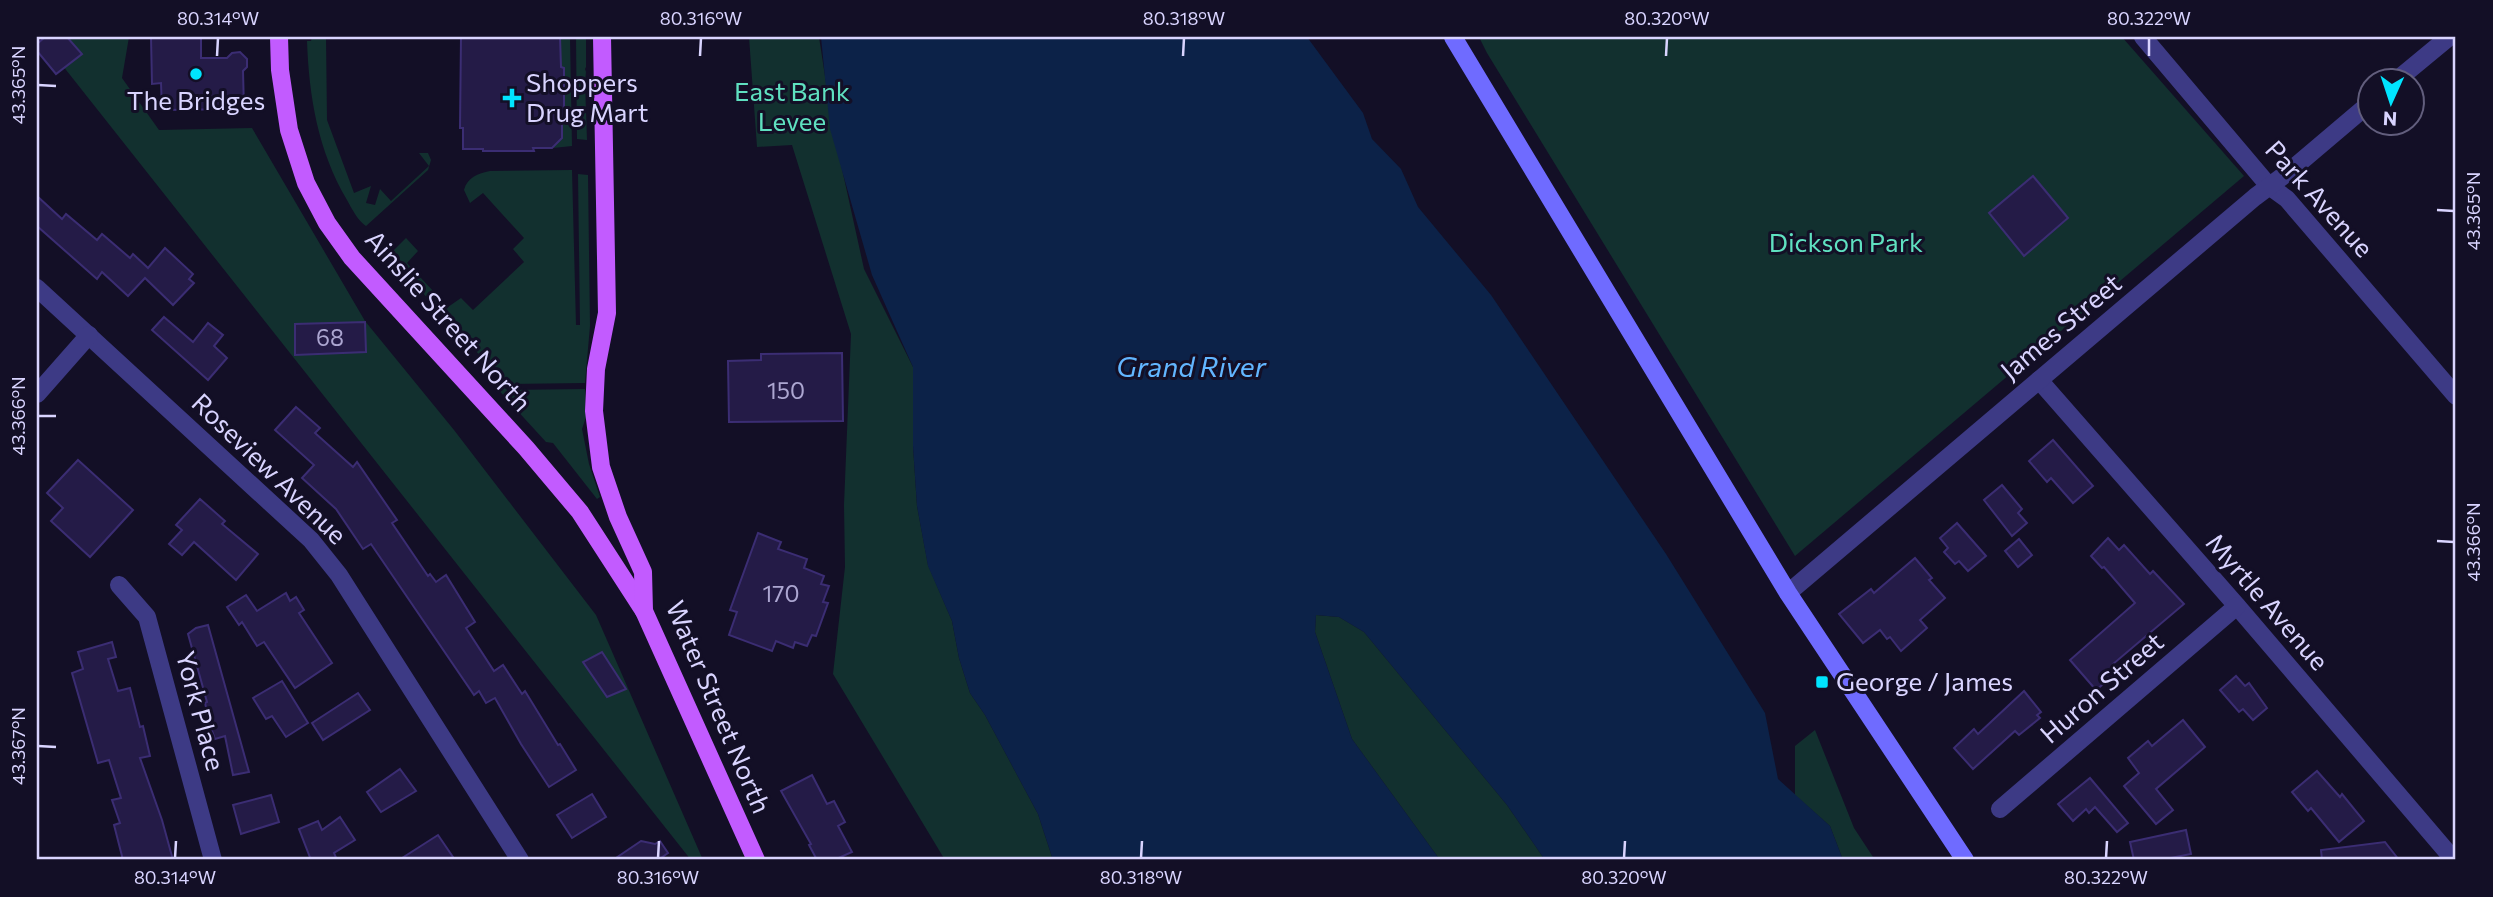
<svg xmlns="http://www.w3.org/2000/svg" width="2493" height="897" font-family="Commissioner,sans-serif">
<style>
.green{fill:#12302f}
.water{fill:#0c2248}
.building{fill:#241b47;stroke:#3b2d73;stroke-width:2}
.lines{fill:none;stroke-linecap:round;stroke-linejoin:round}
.minor{stroke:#3d3a85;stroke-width:18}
.secondary{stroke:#6f6bff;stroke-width:18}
.primary{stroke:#c25bff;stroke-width:18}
.ticks{fill:none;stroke:#d9d4ff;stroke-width:2.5}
.poi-dot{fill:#00e5ff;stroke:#130f26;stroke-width:2.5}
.labels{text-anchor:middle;stroke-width:6;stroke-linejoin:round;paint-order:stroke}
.number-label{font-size:23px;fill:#aca6d1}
.poi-label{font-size:26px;fill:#d9d4ff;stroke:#130f26;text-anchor:start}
.park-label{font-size:26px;fill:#5fe0c0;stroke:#130f26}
.street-label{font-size:26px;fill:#d9d4ff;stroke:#130f26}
.water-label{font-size:28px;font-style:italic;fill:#62b6ff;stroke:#130f26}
.neatline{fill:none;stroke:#d9d4ff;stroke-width:2.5}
.ticks-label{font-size:18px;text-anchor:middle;fill:#d9d4ff}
</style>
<rect width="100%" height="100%" fill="#130f26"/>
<g class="green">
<path d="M40,37H129L122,78L159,130L252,128L365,321L454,430L596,615L703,860H691Z"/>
<path d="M312,37H326L327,120L354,193L371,186L366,203L375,205L380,189L391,201L429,166L419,153H428L431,160L428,170L366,226C358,221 352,209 347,200C318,151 309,97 307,41H311Z"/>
<path d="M560,37H570L572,146L553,148L562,138V119L564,118V68L561,67Z"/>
<path d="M576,37H586V67L585,69L586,72L585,82L587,140L577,139Z"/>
<path d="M749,37H819L833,128L864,269L913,367V446L917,506L928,565L952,621L959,658L970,693L985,715L1038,814L1053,860H945L833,674L845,567L844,505L851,334L792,145L757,147Z"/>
<path d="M1479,37H2122L2244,176L1795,556L1487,53Z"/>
<path d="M572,170L576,325H580L578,174L588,175L590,326L585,383L506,384L390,257V254L406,238L418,251L407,263L448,307L461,298L473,310L524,262L513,249L524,238L483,193L470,203L464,190C467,178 478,173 490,171Z"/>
<path d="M493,384H500L507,390L585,389L586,417L582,429L589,464L600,497L597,499L553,443L546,442Z"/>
<path d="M1316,615L1339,617L1364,632L1507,805L1545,860H1440L1352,739L1315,632Z"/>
<path d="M1815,730L1854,828L1875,860H1843L1830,826L1795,795V746Z"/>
</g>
<path class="water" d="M821,37H1307L1363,113L1372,139L1401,169L1418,207L1491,295L1666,554L1765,713L1778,779L1830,826L1843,860H1545L1507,805L1364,632L1339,617L1316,615L1315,632L1352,739L1440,860H1053L1038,814L985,715L970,693L959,658L952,621L928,566L917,506L913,446V367L872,275L830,129Z"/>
<g class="building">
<path d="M45,37H67L82,54L56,74L37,51V44Z"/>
<path d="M151,37H201V58H227L232,53L240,52L247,59V67L243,71L244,109L162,110L161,83L152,84Z"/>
<path d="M461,37H560L561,67L564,68V119H562V138L552,148H533L534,151H483V149H463V128H460Z"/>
<path d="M2033,176L2068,218L2024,256L1989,213Z"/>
<path d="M37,196L62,219L66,214L97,240L102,234L130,258L133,254L148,268L165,248L193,274L189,279L194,283L173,305L145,278L128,296L102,272L97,279L37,226Z"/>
<path d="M164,317L193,342L208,323L223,335L214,346L227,358L208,380L152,330Z"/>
<path d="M365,322L366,352L295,355V324Z"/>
<path d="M842,353L843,421L729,422L728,361L761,360V354Z"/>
<path d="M296,407L320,428L315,433L353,467L357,462L397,520L392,523L428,576L430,574L436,582L446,575L475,622L466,628L494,671L503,665L522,694L525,691L558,745L560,744L576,770L549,787L521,744L495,698L486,703L479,691L474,695L371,544L363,549L336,509L302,478L314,465L275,430Z"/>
<path d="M2053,440L2093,486L2073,503L2051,478L2047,482L2029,461Z"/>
<path d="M78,460L133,510L90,557L51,521L63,508L47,493Z"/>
<path d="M2002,485L2022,509L2018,513L2027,523L2012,536L1984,500Z"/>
<path d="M200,499L225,521L222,524L258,554L236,580L194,542L182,555L169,544L182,530L176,525Z"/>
<path d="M1957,523L1986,556L1968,571L1959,561L1955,564L1944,552L1948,548L1940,538Z"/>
<path d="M758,533L781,542L778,549L807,559L804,568L824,576L821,584L829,586L823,602L828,603L816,636L812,635L807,646L795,642L793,648L776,641L772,651L729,635L737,612L730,610Z"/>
<path d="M2108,538L2119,550L2124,545L2150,574L2153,571L2184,604L2113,664L2119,671L2096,690L2070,660L2135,603L2104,567L2102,568L2091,556Z"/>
<path d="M2019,539L2032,555L2018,567L2005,551Z"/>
<path d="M1915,558L1932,578L1929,580L1945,598L1920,620L1927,628L1901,651L1890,637L1887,639L1880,630L1863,643L1839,614L1871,589L1874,593Z"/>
<path d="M286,593L290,601L296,597L304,610L299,613L332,663L295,688L264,642L257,646L242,622L239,625L227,607L246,595L257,611Z"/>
<path d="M208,625L232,711L249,772L233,775L225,736L215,739L211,728L205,703L207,702L188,634L196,628Z"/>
<path d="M112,642L116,657L108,659L118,691L130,688L140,727L143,726L150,756L140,758L162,820L173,860H123L114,825L120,823L112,800L121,798L109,760L98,763L72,673L83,669L78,652Z"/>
<path d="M602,652L626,689L607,697L583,662Z"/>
<path d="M2236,676L2245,686L2249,683L2267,708L2253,720L2243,709L2239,712L2220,690Z"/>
<path d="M282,681L308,723L286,737L272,716L266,719L253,698Z"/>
<path d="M2024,691L2041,712L2037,715L2040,718L2019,735L2015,731L1973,769L1954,748L1974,729L1978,734Z"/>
<path d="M358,693L370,710L323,740L312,723Z"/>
<path d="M2183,720L2205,747L2156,789L2173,810L2156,824L2124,786L2139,773L2128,758L2148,741L2152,746Z"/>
<path d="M400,769L416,791L381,812L367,792Z"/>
<path d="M2317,771L2340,797L2342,794L2364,821L2339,842L2311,808L2308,811L2292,792Z"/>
<path d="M812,775L827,804L834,801L845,822L838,826L852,852L834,860H817L809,845L811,844L781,791Z"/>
<path d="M2090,778L2128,823L2117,832L2095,807L2089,813L2086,809L2073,821L2058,804Z"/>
<path d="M592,794L606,817L572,838L557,815Z"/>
<path d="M271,795L279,822L241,834L233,805Z"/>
<path d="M340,817L355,840L334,853L337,860H311L299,829L318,821L322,830Z"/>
<path d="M2186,830L2191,854L2160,860H2134L2130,842Z"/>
<path d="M438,835L455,860H399Z"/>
<path d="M641,841L655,844L660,841L668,853L658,860H613Z"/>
<path d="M2385,842L2399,860H2322L2321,850Z"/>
</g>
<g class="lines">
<g class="minor">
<path d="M2143,37L2269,186L2287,199L2456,396"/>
<path d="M2397,80L2449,37"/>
<path d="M37,288L311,540L339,575L520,860"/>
<path d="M2039,380L2237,606L2454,860"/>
<path d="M37,394L89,335"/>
<path d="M119,585L147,617L213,860"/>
<path d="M1788,593L2255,197L2291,170L2370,103"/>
<path d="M2000,809L2237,606"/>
</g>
<path class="secondary" d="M1453,37L1788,593L1965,860"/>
<g class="primary">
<path d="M279,37L280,70L289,130L306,183L327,223L352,258L526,448L580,512L644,611"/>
<path d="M602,37L607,313L596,369L594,411L601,467L618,517L643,572L644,611L756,860"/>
</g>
</g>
<path class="ticks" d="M217,56L218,38M700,56L701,38M1183,56L1184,38M1666,56L1667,38M2149,56V38M38,85L56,86M2437,210L2454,211M38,416H56M2437,541L2454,542M38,746L56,747M175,858L176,841M658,858L659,841M1141,858L1142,841M1624,858L1625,841M2106,858L2107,841"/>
<g class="poi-dot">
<circle cx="196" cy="74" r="7"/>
<path d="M508.5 87.5h7v7h7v7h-7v7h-7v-7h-7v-7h7z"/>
<rect x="1815" y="675" width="14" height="14" rx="3.5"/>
</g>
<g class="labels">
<g class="number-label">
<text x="330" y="346">68</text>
<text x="786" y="399">150</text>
<text x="781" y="602">170</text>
</g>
<g class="poi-label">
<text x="526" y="92">Shoppers<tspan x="526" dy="30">Drug Mart</tspan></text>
<text x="196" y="110" text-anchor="middle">The Bridges</text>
<text x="1836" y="691">George / James</text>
</g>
<g class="park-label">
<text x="792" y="101">East Bank<tspan x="792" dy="30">Levee</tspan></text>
<text x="1846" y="252">Dickson Park</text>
</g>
<g class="street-label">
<text transform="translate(2319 199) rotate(48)" y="9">Park Avenue</text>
<text transform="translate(448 321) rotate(48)" y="9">Ainslie Street North</text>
<text transform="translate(2061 327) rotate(-40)" y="9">James Street</text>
<text transform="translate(269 469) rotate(44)" y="9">Roseview Avenue</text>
<text transform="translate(2267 602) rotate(49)" y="9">Myrtle Avenue</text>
<text transform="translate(2102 688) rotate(-41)" y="9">Huron Street</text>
<text transform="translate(718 707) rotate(67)" y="9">Water Street North</text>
<text transform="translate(200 711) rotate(75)" y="9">York Place</text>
</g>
<g class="water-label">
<text x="1191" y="377">Grand River</text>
</g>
</g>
<rect width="2493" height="897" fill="none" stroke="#130f26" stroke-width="77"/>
<g transform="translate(2391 102) rotate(183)"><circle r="33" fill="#130f26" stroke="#625e7d" stroke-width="2"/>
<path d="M0-5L12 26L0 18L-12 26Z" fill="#00e5ff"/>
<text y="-10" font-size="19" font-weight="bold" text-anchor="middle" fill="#d9d4ff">N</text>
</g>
<rect x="38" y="38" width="2416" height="820" class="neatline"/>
<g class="ticks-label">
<text x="218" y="25">80.314°W</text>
<text x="701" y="25">80.316°W</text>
<text x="1184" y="25">80.318°W</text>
<text x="1667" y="25">80.320°W</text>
<text x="2149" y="25">80.322°W</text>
<text transform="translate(19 85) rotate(-90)" y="6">43.365°N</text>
<text transform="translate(2474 211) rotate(-90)" y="6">43.365°N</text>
<text transform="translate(19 416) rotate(-90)" y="6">43.366°N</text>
<text transform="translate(2474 542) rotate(-90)" y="6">43.366°N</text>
<text transform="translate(19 746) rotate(-90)" y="6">43.367°N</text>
<text x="175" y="884">80.314°W</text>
<text x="658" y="884">80.316°W</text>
<text x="1141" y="884">80.318°W</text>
<text x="1624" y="884">80.320°W</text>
<text x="2106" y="884">80.322°W</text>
</g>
</svg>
